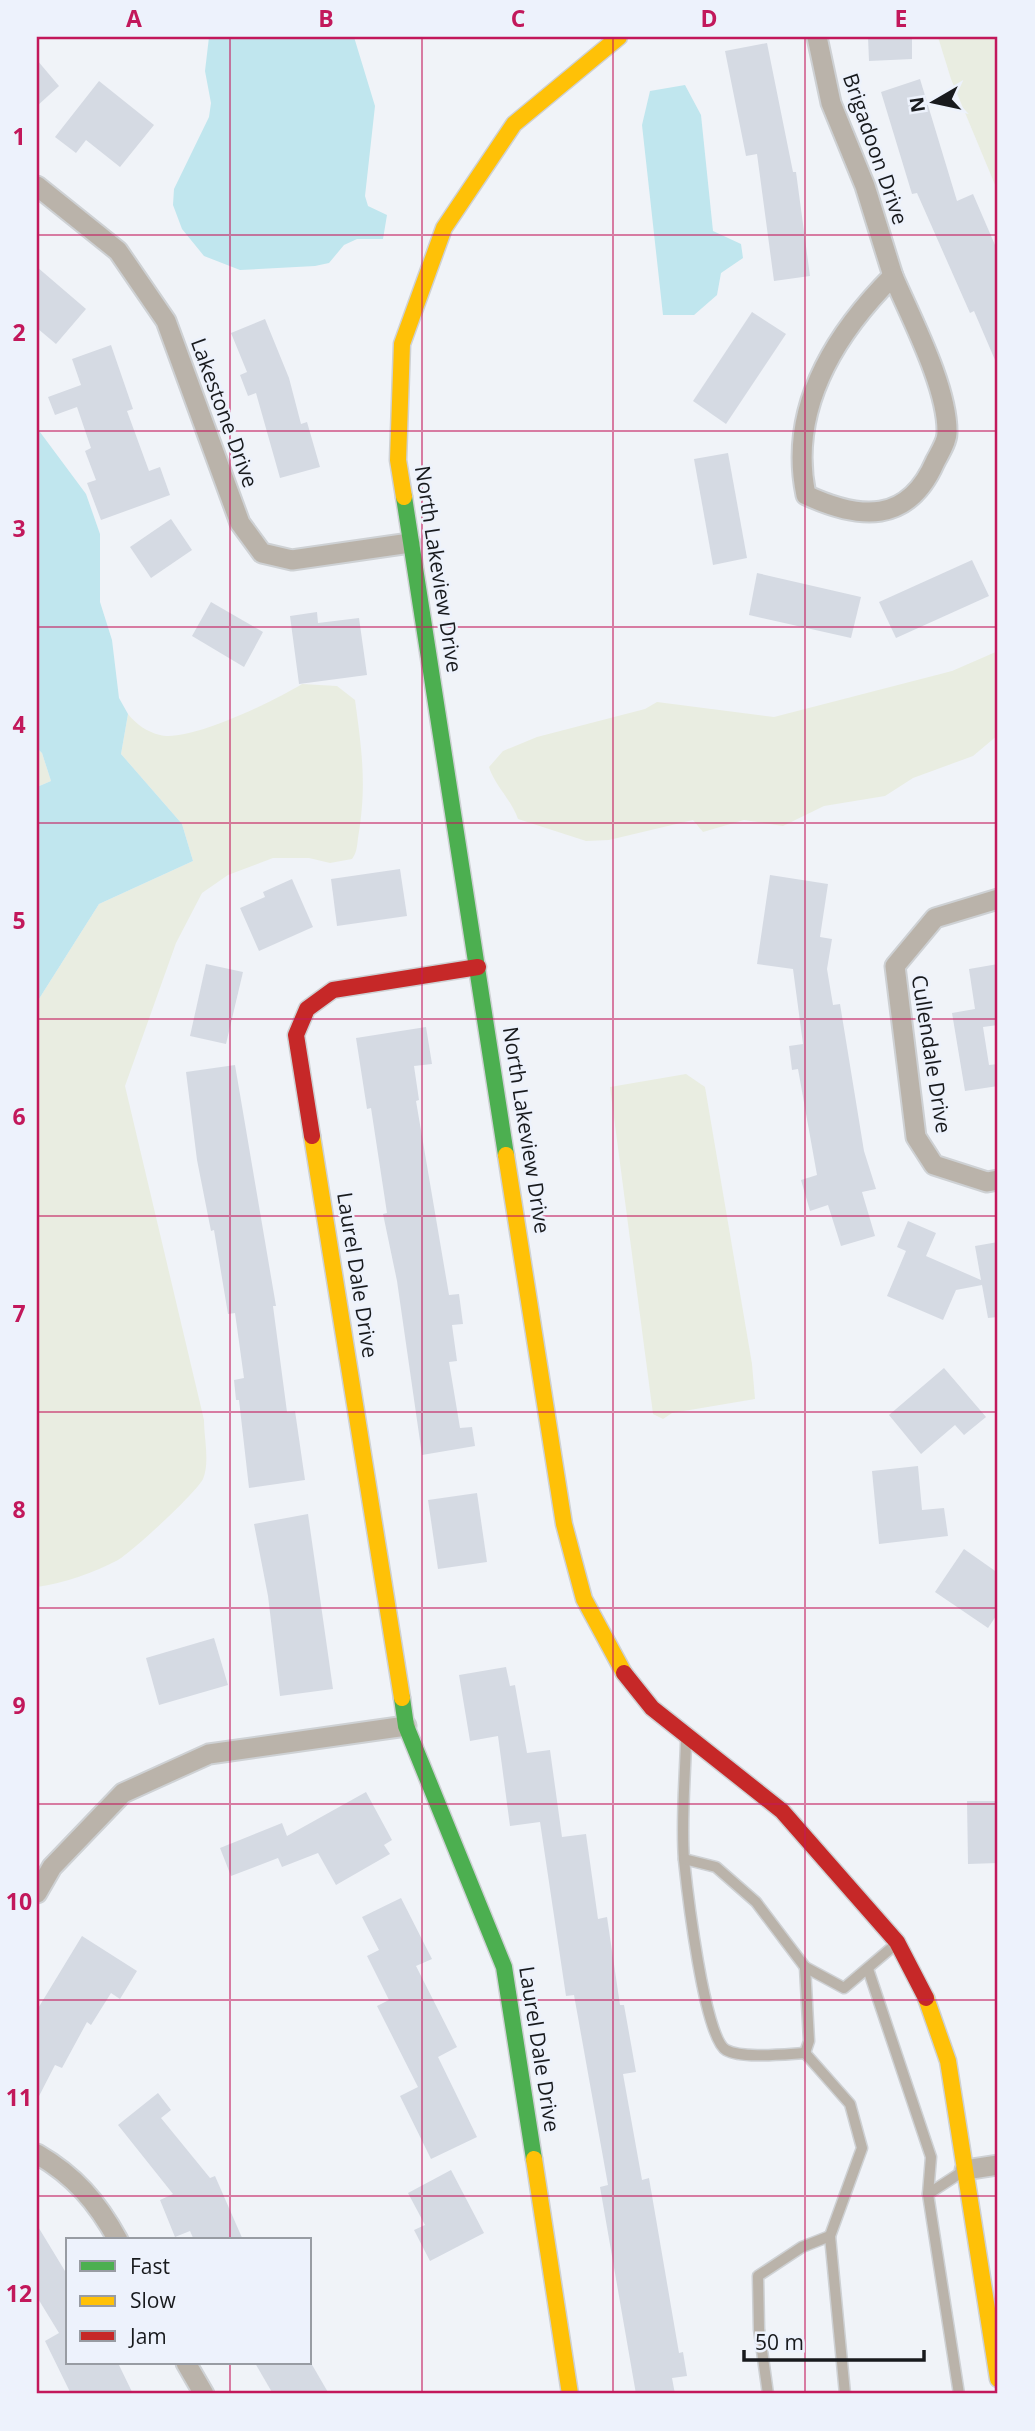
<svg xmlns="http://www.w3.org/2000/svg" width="1035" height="2431" font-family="'Open Sans',sans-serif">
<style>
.green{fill:#e9ede1}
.water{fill:#c0e6ee}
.building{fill:#d5dae3}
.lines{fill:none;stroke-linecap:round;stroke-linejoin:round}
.lane-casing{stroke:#ced1d4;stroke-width:13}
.street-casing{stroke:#ced1d4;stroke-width:23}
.fast-casing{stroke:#ced1d4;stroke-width:19}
.slow-casing{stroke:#ced1d4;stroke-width:19}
.jam-casing{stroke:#ced1d4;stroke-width:19}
.lane{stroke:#bab3aa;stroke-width:10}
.street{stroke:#bab3aa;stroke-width:19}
.fast{stroke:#4caf50;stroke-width:16}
.slow{stroke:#ffc107;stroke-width:16}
.jam{stroke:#c62828;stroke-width:16}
.grid{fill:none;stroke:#c2185b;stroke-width:2;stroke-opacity:0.55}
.labels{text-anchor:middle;stroke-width:5;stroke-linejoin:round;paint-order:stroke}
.street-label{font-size:21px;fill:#181a1d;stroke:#edf2fc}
.neatline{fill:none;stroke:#c2185b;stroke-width:2.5}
.grid-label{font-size:23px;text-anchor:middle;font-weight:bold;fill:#c2185b}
</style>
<rect width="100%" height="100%" fill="#f0f3f8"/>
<g class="green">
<path d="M938,37H998V192L951,79Z"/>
<path d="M998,651V735L973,756L913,778L885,796L824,806L783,826L744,820L703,832L693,820L609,840L586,841L518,819C511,799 495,786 489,767L503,751L537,737L645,709L657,702L774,717L952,671Z"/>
<path d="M302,684L337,686L355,700C362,752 367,786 358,838C357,846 357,852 352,859L330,863L309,858H273L228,875L202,893L176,943L125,1086L204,1420C204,1438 210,1462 203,1479C195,1494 133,1551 118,1560C93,1573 64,1583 37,1587V1002L99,904L193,861L182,824L121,754L128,714C136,724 147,732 160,735C189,743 276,700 302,684Z"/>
<path d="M37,748L42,753L51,781L37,787Z"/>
<path d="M686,1074L705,1087L752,1364L755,1399L672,1413L663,1419L653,1414L610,1087Z"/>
</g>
<g class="water">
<path d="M209,37H354L375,106L365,196L368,206L387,215L383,239H357L344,245L329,263L315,266L240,270L204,256L182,229L173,205L174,189L209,117L211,103L205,71Z"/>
<path d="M685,85L701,115L713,231L741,244L743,258L721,273L717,295L694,315H663L642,125L650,91Z"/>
<path d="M37,428L86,494L100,534V602L112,640L119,698L128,714L121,754L182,824L193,861L99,904L37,1002V787L51,781L42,753L37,748Z"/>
</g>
<g class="building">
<path d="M868,37H912V59L869,61Z"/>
<path d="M767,43L793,172H796L810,276L774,281L757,154L746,156L725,51Z"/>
<path d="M37,60L59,86L37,106Z"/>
<path d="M920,79L957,201L973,194L998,252V367L974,311L970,313L917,193L912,194L881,92Z"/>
<path d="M99,81L154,125L120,167L86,140L76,153L55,137Z"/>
<path d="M37,267L86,309L56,344L37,328Z"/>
<path d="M752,312L786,334L726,424L693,401Z"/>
<path d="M265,319L289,378L301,424L307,422L320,467L280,478L256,393L248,396L240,375L247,372L231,333Z"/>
<path d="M111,345L133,409L127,411L149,471L160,467L170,495L101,520L87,483L96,480L85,451L91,448L77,407L55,415L48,397L81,385L72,359Z"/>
<path d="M728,453L747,558L713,565L694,459Z"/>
<path d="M171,519L192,550L151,578L130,547Z"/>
<path d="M972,560L989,596L896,638L879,602Z"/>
<path d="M757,573L861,597L851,638L749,615Z"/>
<path d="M211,602L263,632L244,667L192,636Z"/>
<path d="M317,612L318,623L359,618L367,675L299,684L290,616Z"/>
<path d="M400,869L407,916L337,926L331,879Z"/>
<path d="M770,875L828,884L820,937L832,939L827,969L833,1005L840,1004L864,1151L876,1189L862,1192L875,1236L841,1246L828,1205L810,1211L801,1180L817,1175L798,1069L792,1070L789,1046L803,1044L793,969L757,964Z"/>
<path d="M292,879L313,927L259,951L240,908L265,897L263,892Z"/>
<path d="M206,964L243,972L226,1044L190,1036Z"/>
<path d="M998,964V1025L983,1027L989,1065L998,1064V1086L965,1091L952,1013L975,1009L969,969Z"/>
<path d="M426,1027L432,1064L414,1066L419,1100L416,1101L449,1295L459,1294L463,1324L452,1325L457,1361L449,1362L460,1428L472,1427L475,1446L422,1455L397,1281L383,1214L387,1213L371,1108L367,1109L356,1038Z"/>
<path d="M235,1065L276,1306H273L287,1412L295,1411L305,1480L249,1488L239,1400H236L234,1380L244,1378L235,1313L228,1314L214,1230L211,1231L197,1160L186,1072Z"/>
<path d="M908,1221L936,1233L926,1256L981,1280L975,1246L998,1242V1317L988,1318L982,1285L956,1290L943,1320L887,1296L906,1251L897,1247Z"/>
<path d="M944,1368L986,1417L964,1435L955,1425L921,1454L889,1415Z"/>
<path d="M918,1466L922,1510L944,1508L948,1536L879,1544L872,1471Z"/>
<path d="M477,1493L487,1562L438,1569L428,1500Z"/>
<path d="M308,1514L333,1689L280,1696L268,1596L254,1524Z"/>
<path d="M964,1549L998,1573V1613L988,1628L935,1592Z"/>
<path d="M214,1638L228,1685L159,1705L146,1658Z"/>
<path d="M506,1667L510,1686L515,1685L527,1753L550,1750L562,1837L586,1834L598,1919L607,1917L620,2005H624L636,2072L623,2074L642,2180L649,2178L679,2353L683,2352L687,2376L672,2378L675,2394H636L600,2187L608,2185L574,1995L566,1996L540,1822L510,1826L498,1736L470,1741L459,1675Z"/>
<path d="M366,1792L392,1840L384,1845L390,1854L336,1885L318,1853L282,1867L278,1858L231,1876L220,1848L282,1823L287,1836Z"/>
<path d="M967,1801H998V1863L968,1864Z"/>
<path d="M401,1898L432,1959L416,1966L457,2047L438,2057L477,2137L431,2159L400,2096L418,2087L377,2006L389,2000L367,1956L379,1950L362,1917Z"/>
<path d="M82,1936L137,1971L120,1999L111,1993L91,2025L87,2022L62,2068L55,2065L37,2100V2010Z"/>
<path d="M158,2093L171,2110L161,2118L210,2178L215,2176L243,2240H194L190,2231L175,2237L160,2200L173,2194L118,2125Z"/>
<path d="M451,2170L484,2233L430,2261L414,2230L425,2225L408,2193Z"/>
<path d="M37,2225L68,2276V2363H118L133,2394H71L45,2341L59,2333L37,2297Z"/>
<path d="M255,2363H311L329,2394H273Z"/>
</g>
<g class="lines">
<defs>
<g id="lane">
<path d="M686,1742C685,1781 681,1821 684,1860C687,1889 704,2038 726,2050C742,2059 786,2054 805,2053"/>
<path d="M684,1859L716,1867L756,1902L805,1967L844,1988L896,1944"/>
<path d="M805,1967L809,2041L805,2053"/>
<path d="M868,1969L931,2157L928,2194L959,2394"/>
<path d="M805,2053L850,2104L862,2148L830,2236L845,2394"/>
<path d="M928,2194L962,2172"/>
<path d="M768,2394L759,2329L758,2276L802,2247L830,2236"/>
</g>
<g id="street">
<path d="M817,37L831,103L865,186L893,276"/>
<path d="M37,186L118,251L166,321L240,523L262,553L292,560L410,543"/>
<path d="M893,276C911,318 948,388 947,433C947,442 939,454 935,462C908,524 860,520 806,495C788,409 835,334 893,276Z"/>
<path d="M998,899L935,918L895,966L916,1137L934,1165L987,1182L998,1180"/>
<path d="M37,1893L52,1867L123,1793L209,1754L406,1726"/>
<path d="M37,2154C75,2176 97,2202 118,2240"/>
<path d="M965,2170L998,2165"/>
<path d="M186,2363L204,2394"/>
</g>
<g id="fast">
<path d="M404,497L506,1155"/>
<path d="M402,1698L406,1726L504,1967L534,2159"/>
</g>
<g id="slow">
<path d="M404,497L398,460L402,344L444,228L514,124L619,37"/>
<path d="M312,1136L402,1698"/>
<path d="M506,1155L564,1524L584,1599L624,1673"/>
<path d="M926,1998L948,2061L998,2379"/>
<path d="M534,2159L570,2394"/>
</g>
<g id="jam">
<path d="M312,1136L296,1035L307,1009L333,990L478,967"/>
<path d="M624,1673L652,1708L782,1811L897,1942L926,1998"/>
</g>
</defs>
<use href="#lane" class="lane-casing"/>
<use href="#street" class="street-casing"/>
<use href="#fast" class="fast-casing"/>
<use href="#slow" class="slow-casing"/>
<use href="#jam" class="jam-casing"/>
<use href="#lane" class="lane"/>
<use href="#street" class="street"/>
<use href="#fast" class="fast"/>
<use href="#slow" class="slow"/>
<use href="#jam" class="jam"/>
</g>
<path class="grid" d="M230,37V2240M422,37V2394M613,37V2394M805,37V2394M37,235H998M37,431H998M37,627H998M37,823H998M37,1019H998M37,1216H998M37,1412H998M37,1608H998M37,1804H998M37,2000H998M37,2196H998M230,2363V2394"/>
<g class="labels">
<g class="street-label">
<text transform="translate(875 149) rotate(71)" y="7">Brigadoon Drive</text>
<text transform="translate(224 413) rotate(70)" y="7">Lakestone Drive</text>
<text transform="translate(438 569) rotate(81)" y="7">North Lakeview Drive</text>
<text transform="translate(931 1054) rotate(81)" y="7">Cullendale Drive</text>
<text transform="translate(526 1130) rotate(81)" y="7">North Lakeview Drive</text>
<text transform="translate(357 1275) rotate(81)" y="7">Laurel Dale Drive</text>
<text transform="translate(539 2049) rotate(81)" y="7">Laurel Dale Drive</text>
</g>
</g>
<rect width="1035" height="2431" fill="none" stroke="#edf2fc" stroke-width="77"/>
<rect x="66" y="2238" width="245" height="126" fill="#edf2fc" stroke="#989ca3" stroke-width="2"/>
<rect x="80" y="2261" width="35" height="10" fill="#4caf50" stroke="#989ca3" stroke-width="2"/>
<text x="130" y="2274" font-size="21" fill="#181a1d">Fast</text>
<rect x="80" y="2296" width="35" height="10" fill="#ffc107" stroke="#989ca3" stroke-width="2"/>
<text x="130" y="2308" font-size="21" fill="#181a1d">Slow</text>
<rect x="80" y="2331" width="35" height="10" fill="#c62828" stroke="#989ca3" stroke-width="2"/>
<text x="130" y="2344" font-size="21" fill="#181a1d">Jam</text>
<g transform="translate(934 102) rotate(261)" stroke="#edf2fc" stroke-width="5" paint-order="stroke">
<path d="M0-5L12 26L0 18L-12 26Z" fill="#181a1d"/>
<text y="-10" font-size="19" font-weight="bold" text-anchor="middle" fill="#181a1d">N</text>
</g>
<path d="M744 2350v10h180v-10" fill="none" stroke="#181a1d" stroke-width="3.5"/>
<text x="755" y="2350" font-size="21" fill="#181a1d" stroke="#edf2fc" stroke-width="5" paint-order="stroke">50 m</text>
<rect x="38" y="38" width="958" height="2354" class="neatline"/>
<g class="grid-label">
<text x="134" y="27">A</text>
<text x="326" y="27">B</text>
<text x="518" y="27">C</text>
<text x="709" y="27">D</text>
<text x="901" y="27">E</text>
<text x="19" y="145">1</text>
<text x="19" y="341">2</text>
<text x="19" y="537">3</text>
<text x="19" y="733">4</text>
<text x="19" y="929">5</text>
<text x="19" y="1125">6</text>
<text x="19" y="1322">7</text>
<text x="19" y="1518">8</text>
<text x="19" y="1714">9</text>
<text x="19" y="1910">10</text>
<text x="19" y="2106">11</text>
<text x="19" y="2302">12</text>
</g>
</svg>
